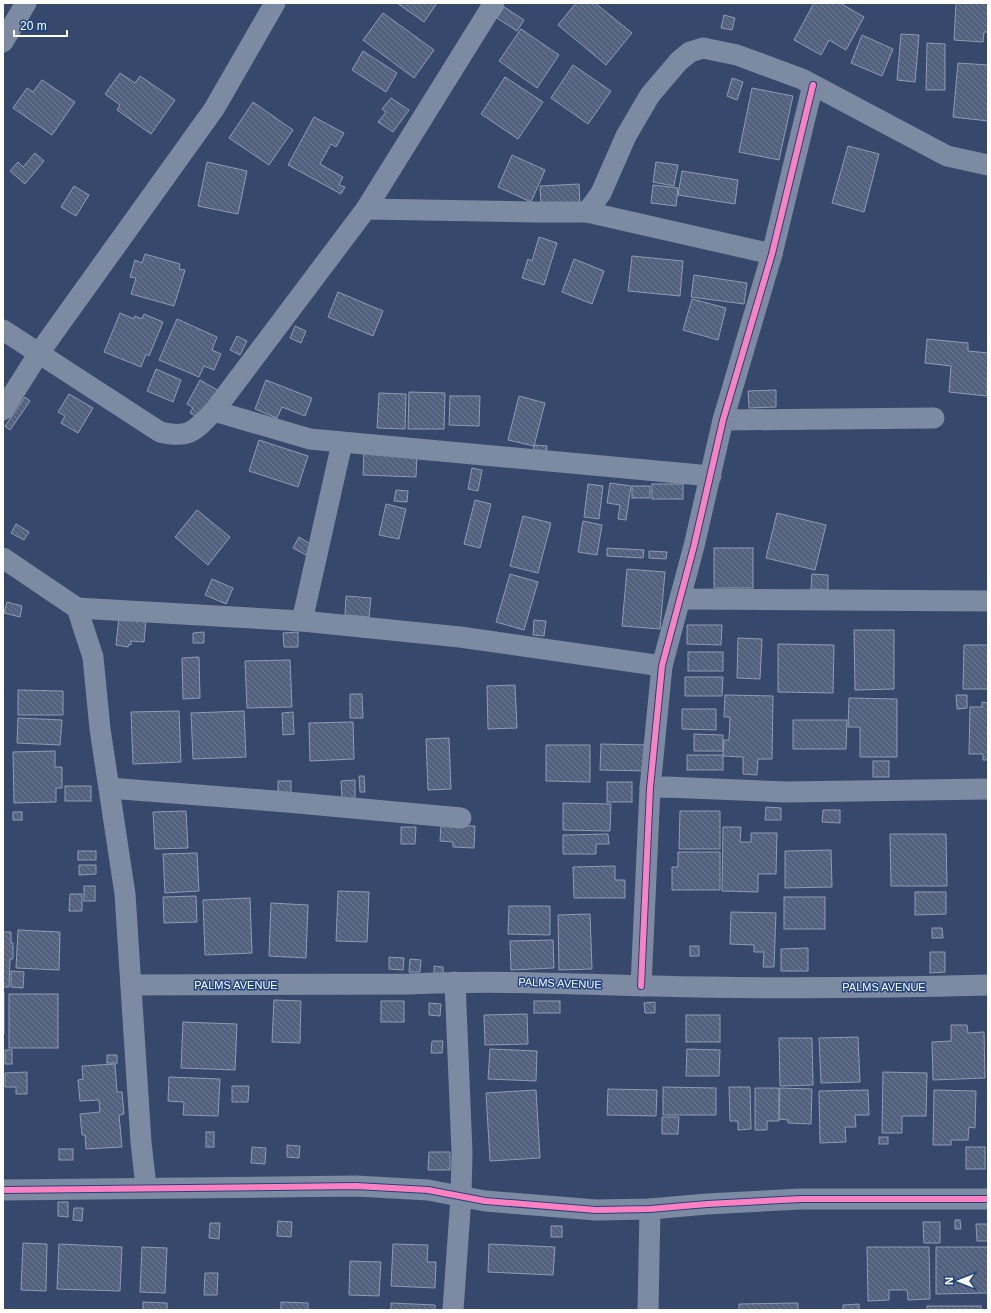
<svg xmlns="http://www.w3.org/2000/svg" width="991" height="1313" font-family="Arial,sans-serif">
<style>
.building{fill:url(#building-back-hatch);stroke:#8f9bb0}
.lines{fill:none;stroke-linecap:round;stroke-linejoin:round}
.street{stroke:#7c8aa2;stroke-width:21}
.cycleway-casing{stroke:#204382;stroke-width:8}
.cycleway{stroke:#ff80c0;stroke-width:6}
.labels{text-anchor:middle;stroke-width:3;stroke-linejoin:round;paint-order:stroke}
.street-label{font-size:11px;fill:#fff;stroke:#204382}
</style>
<defs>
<pattern id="building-back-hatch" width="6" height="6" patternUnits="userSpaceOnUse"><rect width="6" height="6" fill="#52617d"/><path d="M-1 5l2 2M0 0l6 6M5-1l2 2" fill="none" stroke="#6c7990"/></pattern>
</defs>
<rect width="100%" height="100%" fill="#36496c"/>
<g class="building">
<path d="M397,3H437L424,22Z"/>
<path d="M576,3H595L632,33L606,65L558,25Z"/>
<path d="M814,3H840L864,17L846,50L829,40L821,55L794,40Z"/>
<path d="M956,3H988V32H984L983,42L954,40Z"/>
<path d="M504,7L524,20L517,31L497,18Z"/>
<path d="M383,13L434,50L414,78L363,40Z"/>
<path d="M724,15L735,18L732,30L721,28Z"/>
<path d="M521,29L559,55L537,88L499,61Z"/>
<path d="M901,34L919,35L915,82L897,80Z"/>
<path d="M862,35L893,49L882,76L851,63Z"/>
<path d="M927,43L945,44V90H926Z"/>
<path d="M363,51L397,73L386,92L352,70Z"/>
<path d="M958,63L988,65V121L953,117Z"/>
<path d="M573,65L611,91L588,124L551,98Z"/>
<path d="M120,73L135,83L140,76L175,100L151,134L117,110L120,105L105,94Z"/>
<path d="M505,77L543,102L518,139L481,114Z"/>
<path d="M732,78L743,82L737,100L727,96Z"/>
<path d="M42,80L75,102L52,135L13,108L27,88L33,92Z"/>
<path d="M752,88L793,96L779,160L739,152Z"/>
<path d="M391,98L409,110L393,132L378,122L386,112L382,109Z"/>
<path d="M253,102L293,130L269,165L229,138Z"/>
<path d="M314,117L344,133L336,147L331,144L320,164L343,177L339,185L345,187L341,194L288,165Z"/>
<path d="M848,146L879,154L864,212L832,203Z"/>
<path d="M35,153L44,161L25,184L10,171L18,162L23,167Z"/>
<path d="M512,155L545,170L531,202L498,187Z"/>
<path d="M207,162L247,171L238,214L198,206Z"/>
<path d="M656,162L678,165L674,186L653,182Z"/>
<path d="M682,171L738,180L735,204L678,195Z"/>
<path d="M579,184L580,204L541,206L540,186Z"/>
<path d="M653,185L678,188L676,206L651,203Z"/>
<path d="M74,186L89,195L76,216L61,207Z"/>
<path d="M539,237L557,243L544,285L522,278L528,259L532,261Z"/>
<path d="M145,254L180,264L179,269L185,270L174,306L131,294L136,278L130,277L135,260L142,263Z"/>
<path d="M632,256L683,261L680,296L628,291Z"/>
<path d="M574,259L604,271L592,304L562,292Z"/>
<path d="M694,275L747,283L744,304L691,297Z"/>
<path d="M338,292L383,311L373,336L328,317Z"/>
<path d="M692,299L726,308L718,340L683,330Z"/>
<path d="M120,313L134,319L135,316L142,319L144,314L163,322L149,356L146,354L141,367L104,352Z"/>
<path d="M177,319L217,337L212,350L221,354L214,370L204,366L199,377L159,360Z"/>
<path d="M295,326L306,331L301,343L290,338Z"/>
<path d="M237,336L247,341L240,355L230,350Z"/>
<path d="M927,339L968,343V351L988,353L987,396L949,392L951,366L925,363Z"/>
<path d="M156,369L181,380L173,402L147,391Z"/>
<path d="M200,380L219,391L203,420L190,413L193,408L187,404Z"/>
<path d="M266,380L312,398L305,416L282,407L277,418L255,409Z"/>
<path d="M776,390V407L749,408L748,391Z"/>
<path d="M409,392L445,393L444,429H408Z"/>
<path d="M379,393L406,394L405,429L377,428Z"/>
<path d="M69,394L93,408L78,433L61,423L65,416L58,412Z"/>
<path d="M450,396H480L479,426L449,425Z"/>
<path d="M519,396L545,403L534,446L508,440Z"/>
<path d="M25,397L30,401L10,430L5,426Z"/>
<path d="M259,440L308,456L298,487L249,471Z"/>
<path d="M534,445L547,446L546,457L533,455Z"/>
<path d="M364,452L417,454L416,477L363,475Z"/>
<path d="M472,468L482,470L478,491L468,489Z"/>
<path d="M610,483L631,486L626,520L618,519L620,505L607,503Z"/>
<path d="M588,484L603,486L599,519L584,517Z"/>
<rect x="652" y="484" width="31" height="15"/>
<rect x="632" y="486" width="18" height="12"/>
<path d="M396,490L408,491L407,502L394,501Z"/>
<path d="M475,500L491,504L480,548L464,544Z"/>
<path d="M386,504L406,509L399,539L379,535Z"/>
<path d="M197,510L230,537L208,565L175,537Z"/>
<path d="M777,513L826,525L815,570L766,558Z"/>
<path d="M523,516L551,523L538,573L510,566Z"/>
<path d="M583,521L602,525L597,555L578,552Z"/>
<path d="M16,524L29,532L24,540L11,533Z"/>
<path d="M299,537L312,545L306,555L293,548Z"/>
<path d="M607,548L644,550L643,558L607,556Z"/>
<rect x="714" y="548" width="39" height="40"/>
<path d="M649,551L667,552L666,559L649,558Z"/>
<path d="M627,569L665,572L660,629L622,626Z"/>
<path d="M510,574L538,582L524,630L496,622Z"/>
<path d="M812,574L828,575V590L811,589Z"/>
<path d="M212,579L233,588L226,604L205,595Z"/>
<path d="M346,596L371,598L369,617L345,615Z"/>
<path d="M7,602L22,606L20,617L4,613Z"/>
<path d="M119,617L146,620L144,642L131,641V645L129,644L128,647L116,645Z"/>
<path d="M534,620L546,621L544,636L533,635Z"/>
<path d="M687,625H722L721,645L687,644Z"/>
<path d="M854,630H894V689L855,690Z"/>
<path d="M204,632V643H193V633Z"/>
<path d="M298,632V647H284L283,633Z"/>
<path d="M738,638L762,639L760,679L737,678Z"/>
<path d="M778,644L834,645L833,693L778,692Z"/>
<path d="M964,645H988V689H963Z"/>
<rect x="688" y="652" width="35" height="19"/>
<path d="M199,657L200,698L183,699L182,658Z"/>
<path d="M290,660L292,707L247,708L245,661Z"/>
<path d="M685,677H723L722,696H685Z"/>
<path d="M515,685L517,728L488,729L487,686Z"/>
<path d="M18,690L63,691V715H18Z"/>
<path d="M350,694H362L363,718H350Z"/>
<path d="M725,695L773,696L772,759H758L757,775L743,774V757L723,756L724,740H729L730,717H724Z"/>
<path d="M956,695H967V708L957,709Z"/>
<path d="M849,698L897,699V757H860V727H848Z"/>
<path d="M982,702L988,703V760H983V754H969L970,707H982Z"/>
<path d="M682,709H716V730L682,729Z"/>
<path d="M179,711L181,762L133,764L131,712Z"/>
<path d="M244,711L246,757L193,759L191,713Z"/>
<path d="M293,712L294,734L283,735L282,713Z"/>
<path d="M18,718L62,720L60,745L17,743Z"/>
<path d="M793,720H847L846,749H793Z"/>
<path d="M353,722L354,759L310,761L309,723Z"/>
<path d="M694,734L723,735V751H694Z"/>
<path d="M449,738L451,789L428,790L426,739Z"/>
<path d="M601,744L649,745L648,771L600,770Z"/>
<path d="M546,745H590V782L546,781Z"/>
<path d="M55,751V767H62V788H56V802L14,803L13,752Z"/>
<rect x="687" y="755" width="36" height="15"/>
<rect x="873" y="761" width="16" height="16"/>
<path d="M359,776H364L365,792H360Z"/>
<path d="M355,780V799H342L341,781Z"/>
<rect x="278" y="781" width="13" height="13"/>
<rect x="607" y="782" width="25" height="20"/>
<rect x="65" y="786" width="26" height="15"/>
<path d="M563,803L611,804L610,831L563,830Z"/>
<path d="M766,807L781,808V820H765Z"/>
<path d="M823,810H840V823L822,822Z"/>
<path d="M186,811L188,848L155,849L153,812Z"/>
<path d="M680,811H720V849H679Z"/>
<rect x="13" y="812" width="9" height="8"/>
<path d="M441,825L475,826L474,848L453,847V842L440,841Z"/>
<path d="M401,827H416L415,844H401Z"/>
<path d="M723,827H741L740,842H751V833H777L776,874H758V892L722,891Z"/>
<path d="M608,834L609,844H596V854H563V835Z"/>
<path d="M890,834H946L947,886H891Z"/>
<path d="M831,850L832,887L785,888V851Z"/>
<rect x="78" y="851" width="18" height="9"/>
<path d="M678,852H720V890H672V867H678Z"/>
<path d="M197,853L199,891L165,893L163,854Z"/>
<path d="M79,865H96V874L79,875Z"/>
<path d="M615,866V880H625V898H574L573,867Z"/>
<rect x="84" y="886" width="11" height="15"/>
<path d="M338,891L369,892L367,942L336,941Z"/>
<path d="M915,892H946V914L915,915Z"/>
<path d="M70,894H82V911H69Z"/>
<path d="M196,896L197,922L164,923L163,897Z"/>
<rect x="784" y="897" width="41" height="32"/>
<path d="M250,898L252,953L205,955L203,900Z"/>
<path d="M271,903L308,905L306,958L269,956Z"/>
<path d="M509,906H550V935L508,934Z"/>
<path d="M731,912L776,913L774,967H763L764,952H754V945L730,944Z"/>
<path d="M590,914L592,969L559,970L558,915Z"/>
<path d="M932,928H942L943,938H932Z"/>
<path d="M18,930L60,932L59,970L16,968Z"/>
<path d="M3,932H11V943H13V959H10L9,987H3Z"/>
<path d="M553,940L554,968L511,970L510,941Z"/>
<rect x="690" y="946" width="9" height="10"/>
<path d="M808,948V971H781V949Z"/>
<path d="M930,952H945V972L930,973Z"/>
<path d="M389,957L404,958L403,970L389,969Z"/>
<path d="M410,959L421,960L420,972H409Z"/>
<path d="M434,966L443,967V974L434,973Z"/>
<path d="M11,971L24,972L23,988L11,987Z"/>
<rect x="3" y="993" width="1" height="40"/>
<rect x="9" y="994" width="49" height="54"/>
<path d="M274,1000L301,1001L300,1043L272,1042Z"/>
<rect x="381" y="1001" width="23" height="21"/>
<rect x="534" y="1001" width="26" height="12"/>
<path d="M655,1002V1013H645L644,1003Z"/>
<path d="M429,1003L441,1004L440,1016L429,1015Z"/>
<path d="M527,1014L528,1044L485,1045L484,1015Z"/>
<rect x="686" y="1015" width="34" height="27"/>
<path d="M183,1022L237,1024L235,1070L181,1068Z"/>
<path d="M951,1025H967L968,1033L984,1032L985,1078L933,1080L932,1042L951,1041Z"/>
<path d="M858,1037L860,1082L821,1083L819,1038Z"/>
<path d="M779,1038H812L813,1085L780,1086Z"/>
<path d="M432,1041H443L442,1053H431Z"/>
<path d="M490,1049L537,1051L536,1081L488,1079Z"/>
<path d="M687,1049L720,1050L719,1076H686Z"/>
<rect x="5" y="1050" width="7" height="14"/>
<rect x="107" y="1055" width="10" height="8"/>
<path d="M115,1064L117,1092H122L124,1114L119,1115L122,1147L86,1149L85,1135H82L80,1114L100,1112L99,1100L80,1101L78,1080L83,1079L82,1066Z"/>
<path d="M27,1072V1094H16V1087H5V1073Z"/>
<path d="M883,1072L927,1073L926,1116H902V1133H882Z"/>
<path d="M169,1077L220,1079L218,1116L183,1115L184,1102L168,1101Z"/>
<path d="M232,1086H249L248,1102H232Z"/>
<path d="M663,1087L716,1088V1115H663Z"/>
<path d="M729,1087H750L751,1129L738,1130V1121H730Z"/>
<path d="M755,1088H779V1121H767V1130H755Z"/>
<path d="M780,1088L812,1089L811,1124L788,1123V1120L779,1119Z"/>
<path d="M608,1089L657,1090L656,1116L607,1115Z"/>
<path d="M536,1090L540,1158L490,1161L486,1093Z"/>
<path d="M868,1090L869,1115H855L856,1127H845L846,1142L820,1143L819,1091Z"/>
<path d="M934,1090L976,1091L975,1128L969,1127L968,1140H951V1145H933Z"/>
<path d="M662,1117H679L678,1134H662Z"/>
<rect x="206" y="1132" width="8" height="15"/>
<rect x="879" y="1137" width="9" height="7"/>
<path d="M287,1145L300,1146L299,1158L287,1157Z"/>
<path d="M252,1147L266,1148L265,1164L251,1163Z"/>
<rect x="966" y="1147" width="19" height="22"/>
<rect x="59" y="1149" width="14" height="11"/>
<path d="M429,1152H450V1170H428Z"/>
<path d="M58,1202H68V1217L58,1216Z"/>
<path d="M74,1208H83L82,1221L73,1220Z"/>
<path d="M955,1220H960L961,1229H955Z"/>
<path d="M278,1221L292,1222L291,1237L277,1236Z"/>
<path d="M923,1222H940V1243H924Z"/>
<path d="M210,1223H220L219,1239L209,1238Z"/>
<path d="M976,1224H988V1241H977Z"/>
<rect x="551" y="1226" width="11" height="11"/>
<path d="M23,1243L47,1244L46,1291L21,1290Z"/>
<path d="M59,1244L122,1247L120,1291L57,1289Z"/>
<path d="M393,1244L428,1245L427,1262H436L435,1288L391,1286Z"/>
<path d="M489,1244L555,1247L553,1275L488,1272Z"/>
<path d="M142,1247L167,1248L165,1293L140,1292Z"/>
<path d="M867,1247H929L930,1299L908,1300L907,1290H889V1300L868,1301Z"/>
<path d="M936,1247H988V1293L936,1294Z"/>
<path d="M350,1261L381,1262L379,1296L349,1295Z"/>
<path d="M205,1273H218L217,1295H204Z"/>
<path d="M143,1302L167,1303V1310H143Z"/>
<path d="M281,1302L308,1303V1310H281Z"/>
<path d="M391,1303L435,1305V1310H391Z"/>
<path d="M798,1303V1310H739V1304Z"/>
<path d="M859,1304V1310H843V1305Z"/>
<rect x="927" y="1306" width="54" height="4"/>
</g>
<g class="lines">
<g class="street">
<path d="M3,42L26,3"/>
<path d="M366,209L536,212H587L601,193L626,136L650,95L679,61L690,52L703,48L737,55L802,79L947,156L988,165"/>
<path d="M587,212L772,254"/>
<path d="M3,330L160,432C190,439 194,431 214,411L366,209L494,3"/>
<path d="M3,410L39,353L214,109L275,3"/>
<path d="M214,411L310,439L711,476"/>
<path d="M723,420L934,418"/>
<path d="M3,558L77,608L93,657L100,729L125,894L141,1142L146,1187"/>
<path d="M680,599L988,601"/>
<path d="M77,608L302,621L460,637L662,666"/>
<path d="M302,621L342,443"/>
<path d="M109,788L287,802L461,818"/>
<path d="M650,788L666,787L786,792L988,789"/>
<path d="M131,985L409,984C492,980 574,984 656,986C767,989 878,988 988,985"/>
<path d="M641,986L650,788L662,666L694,546L723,420L772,254L813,85"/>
<path d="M3,1190L356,1186L428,1190L485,1201L596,1210L650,1209L707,1204L801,1199H988"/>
<path d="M453,1310L461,1197L462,1152L455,982"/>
<path d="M648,1310L650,1209"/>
</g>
<defs>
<g id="cycleway">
<path d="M641,986L650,788L662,666L694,546L723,420L772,254L813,85"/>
<path d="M3,1190L356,1186L428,1190L485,1201L596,1210L650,1209L707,1204L801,1199H988"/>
</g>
</defs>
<use href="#cycleway" class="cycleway-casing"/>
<use href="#cycleway" class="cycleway"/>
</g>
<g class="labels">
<g class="street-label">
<text transform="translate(560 983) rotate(2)" y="4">PALMS AVENUE</text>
<text x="236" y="989">PALMS AVENUE</text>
<text x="884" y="991">PALMS AVENUE</text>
</g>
</g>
<rect width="991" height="1313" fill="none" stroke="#ffffff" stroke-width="8"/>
<g transform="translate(959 1281) rotate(270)" stroke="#204382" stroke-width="3" paint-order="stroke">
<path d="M0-3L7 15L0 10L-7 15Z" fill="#ffffff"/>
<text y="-6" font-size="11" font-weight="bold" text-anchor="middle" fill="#ffffff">N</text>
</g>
<path d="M14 30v6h53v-6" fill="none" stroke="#ffffff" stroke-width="2"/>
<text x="20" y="30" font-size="12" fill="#ffffff" stroke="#204382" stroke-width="3" paint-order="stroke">20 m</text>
</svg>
